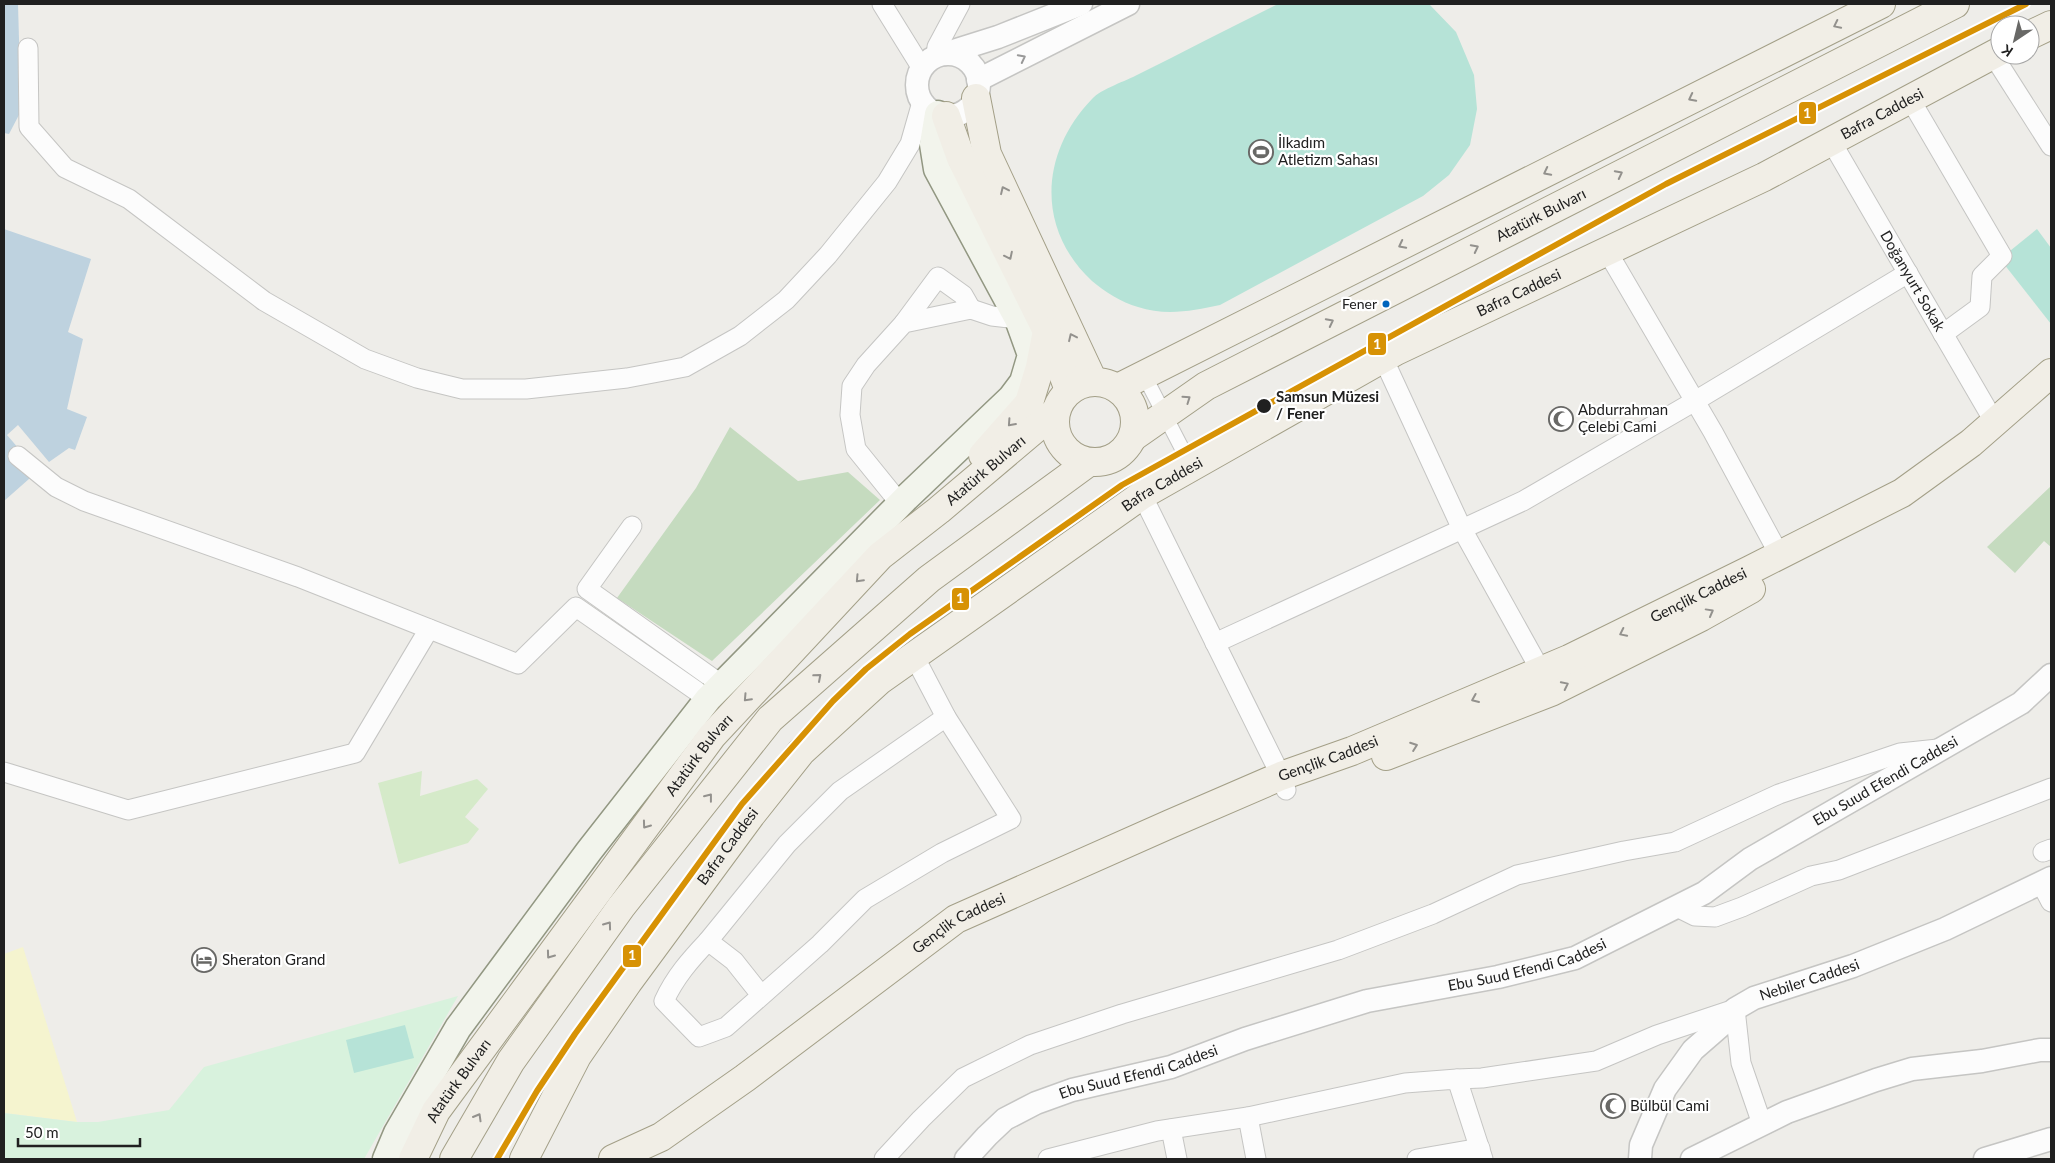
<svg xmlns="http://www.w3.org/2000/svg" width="2055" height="1163" font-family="Lato,sans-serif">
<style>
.grass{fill:#d5eac9}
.forest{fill:#c5dbbf}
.sand{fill:#f5f4cf}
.park{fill:#d8f2dd}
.pitch{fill:#b6e3d7}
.water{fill:#bed2df}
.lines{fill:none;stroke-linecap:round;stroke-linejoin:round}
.pedestrian-casing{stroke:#c5c5c3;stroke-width:16}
.minor-casing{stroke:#c5c5c3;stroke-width:21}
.tertiary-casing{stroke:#c5c5c3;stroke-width:25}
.secondary-casing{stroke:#929782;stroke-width:29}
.primary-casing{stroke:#a39f87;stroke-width:30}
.pedestrian{stroke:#fcfcfc;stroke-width:14}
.minor{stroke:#fcfcfc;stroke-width:19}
.tertiary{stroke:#fcfcfc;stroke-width:22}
.secondary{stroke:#f2f4ec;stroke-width:26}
.primary{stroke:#f1eee6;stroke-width:28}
.tram-1-casing{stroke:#fff;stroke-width:10}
.tram-1{stroke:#d79205;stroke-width:6}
.oneway{stroke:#93918d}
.oneway2{stroke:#999}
.bus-dot{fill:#0065bd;stroke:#fff;stroke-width:2}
.stop-dot{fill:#202020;stroke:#fff;stroke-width:2}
.labels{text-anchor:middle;stroke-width:4.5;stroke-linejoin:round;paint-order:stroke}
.bus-label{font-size:14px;fill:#202020;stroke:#fff;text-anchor:end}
.street-label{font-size:15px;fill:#202020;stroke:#fff}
.poi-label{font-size:15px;fill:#202020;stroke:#fff;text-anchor:start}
.stop-label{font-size:15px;font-weight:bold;fill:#202020;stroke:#fff;text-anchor:start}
.line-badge{stroke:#fff;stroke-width:2}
.badge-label{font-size:14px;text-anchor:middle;font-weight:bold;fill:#fff}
</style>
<rect width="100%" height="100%" fill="#eeede9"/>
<path class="grass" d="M422,771L420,796L477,779L488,789L465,817L479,829L468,843L399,864L378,783Z"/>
<g class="forest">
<path d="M730,427L798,481L848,472L880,500L712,661L617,598L696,488Z"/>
<path d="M2051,486V547L2044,541L2015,573L1987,547Z"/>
</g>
<path class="sand" d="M23,947L77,1122L4,1113V954Z"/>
<path class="park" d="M458,996L364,1159H4V1113L77,1122H98L169,1110L204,1067Z"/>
<g class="pitch">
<path d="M1278,4H1427L1430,5L1456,32L1474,75L1477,109L1470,145L1449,175L1423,196L1220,305C1193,311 1165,316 1138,307C1121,302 1105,292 1092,281C1036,229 1040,153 1092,99C1101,89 1126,81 1139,74C1185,51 1231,27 1278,4Z"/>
<path d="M2037,229L2051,248V324L2000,259Z"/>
<path d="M405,1025L414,1058L354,1073L346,1040Z"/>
</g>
<g class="water">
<path d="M4,4H18L21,111L9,134L4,133Z"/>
<path d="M4,229L91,259L68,332L83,339L67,409L87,417L75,450L69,448L49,462L18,425L7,435L38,471L4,501Z"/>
</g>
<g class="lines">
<defs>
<path id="pedestrian" d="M1144,375L1191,466"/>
<g id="minor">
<path d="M882,4L918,62H927"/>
<path d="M28,48L29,127L65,168L129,199L264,301L365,359L417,378L462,389H526L627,378L685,367L740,336L786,300L828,255L887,182L910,144L922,102"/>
<path d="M1993,55L2051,146"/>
<path d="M936,57L937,47L960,4"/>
<path d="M1910,99L2002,256L1982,276L1980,307L1943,334"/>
<path id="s1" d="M1831,141L1995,423"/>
<path d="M1607,251L1713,432L1780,556"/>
<path d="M904,323L938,277L963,295L971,309"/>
<path d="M1383,358L1462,529L1541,671"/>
<path d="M18,456L56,487L84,501L298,577L518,664L576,607L708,699"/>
<path d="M1142,495L1281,776L1286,790"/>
<path d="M906,498L894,496L856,449L850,415L852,386L866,365L904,323L971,309L992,316L1018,319"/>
<path d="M632,526L587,589L722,685"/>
<path d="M1215,643L1523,501L1695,401L1908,273"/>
<path d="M4,772L128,810L355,753L429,629"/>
<path d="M2043,852L2051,849"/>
<path d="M2041,883L2051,902"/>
<path d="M1677,907L1695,916L1715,917L1742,907L1811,876L1839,870L2051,788"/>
<path d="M708,941L787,844L840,791L946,717"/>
<path d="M761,995L734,961L708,941C690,960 675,977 664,1001L699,1037L726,1027L820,944L865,899L942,853L1011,819L946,717L914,656"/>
<path d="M1457,1079L1482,1078L1596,1061L1657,1035L1735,1009L1741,1063L1762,1124"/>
<path d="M1248,1117L1256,1159"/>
<path d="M1171,1129L1177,1159"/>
<path d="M884,1159L921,1119L963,1078L1030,1045L1122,1014L1338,950L1433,914L1517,875L1624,851L1675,842L1779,794L1900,753L1938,749"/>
<path d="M1048,1159L1157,1131L1248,1117L1405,1083L1457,1079L1483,1159"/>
<path d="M1417,1159L1480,1148"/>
</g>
<g id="tertiary">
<path d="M944,54L998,37L1081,4"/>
<circle cx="948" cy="85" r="31"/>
<path d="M978,80L1128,4"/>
<path id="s2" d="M966,1159L987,1136L1005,1119L1036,1103L1072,1090L1171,1067L1245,1039L1367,1001L1498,977L1575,958L1704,893L1750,859L2021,703L2051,675"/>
<path id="s3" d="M1640,1159L1641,1145L1665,1089L1693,1050L1724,1023L1735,1009L1754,998L1853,966L1945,929L2051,878"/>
<path d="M1692,1159L1787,1112L1876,1080L1912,1069L1982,1061L2040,1050H2051"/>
<path d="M1985,1159L2051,1139"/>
</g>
<path id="secondary" d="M386,1159L397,1133L458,1028L589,851L708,699L906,498L1011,398L1023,382L1031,355L1018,319L937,169L933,144L938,114"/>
<g id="primary">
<path d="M2030,35L2051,25"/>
<path d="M976,98L987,154L1093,381"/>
<path d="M946,116L961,158L1047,331L1069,390"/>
<circle cx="1095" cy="422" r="40"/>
<path d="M1118,388L1881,4"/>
<path id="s4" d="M1133,437L1206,386L1955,4"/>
<path d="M983,455L1029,403L1040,367L1047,331"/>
<path d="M1386,756L1551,692L1701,617L1751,589"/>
<path id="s5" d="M413,1159L436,1111L712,736L880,556L939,510L1055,412"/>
<path d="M454,1159L511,1061L621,907L770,719L929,579L1089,462"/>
<path id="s6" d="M524,1159L577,1056L628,982L751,815L801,752L880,680L1142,495L1396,351L1764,177L2000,51"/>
<path id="s7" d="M613,1159L661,1137L745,1078L956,919L1170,824L1281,776L1352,751L1569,659L1750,570L1902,493L1971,443L2051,373"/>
</g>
</defs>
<use href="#pedestrian" class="pedestrian-casing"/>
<use href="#minor" class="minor-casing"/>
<use href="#tertiary" class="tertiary-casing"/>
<use href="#secondary" class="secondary-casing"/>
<use href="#primary" class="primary-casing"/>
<use href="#pedestrian" class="pedestrian"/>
<use href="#minor" class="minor"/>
<use href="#tertiary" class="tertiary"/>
<use href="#secondary" class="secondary"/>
<use href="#primary" class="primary"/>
<defs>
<path id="tram-1" d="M497,1159L537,1091L575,1034L742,804L833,701L866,669L910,634L1122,485L1666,184L2026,4"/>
</defs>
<use href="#tram-1" class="tram-1-casing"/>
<use href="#tram-1" class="tram-1"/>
</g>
<defs><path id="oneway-chevron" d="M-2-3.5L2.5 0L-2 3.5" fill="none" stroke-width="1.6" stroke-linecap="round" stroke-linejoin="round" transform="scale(1.25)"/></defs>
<g class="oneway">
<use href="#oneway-chevron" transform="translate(1837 25) rotate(154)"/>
<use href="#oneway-chevron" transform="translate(1692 98) rotate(153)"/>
<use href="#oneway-chevron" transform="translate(1547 172) rotate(153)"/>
<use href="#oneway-chevron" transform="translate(1619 174) rotate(-27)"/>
<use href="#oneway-chevron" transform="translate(1004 190) rotate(-115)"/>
<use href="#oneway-chevron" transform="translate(1402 245) rotate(153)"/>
<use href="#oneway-chevron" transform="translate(1475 248) rotate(-27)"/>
<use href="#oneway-chevron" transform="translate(1009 256) rotate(64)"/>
<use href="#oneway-chevron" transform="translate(1330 322) rotate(-27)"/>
<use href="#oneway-chevron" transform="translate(1072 337) rotate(-115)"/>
<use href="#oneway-chevron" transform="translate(1187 399) rotate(-35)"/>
<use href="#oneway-chevron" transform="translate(1011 423) rotate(132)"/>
<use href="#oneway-chevron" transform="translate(859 579) rotate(133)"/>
<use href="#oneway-chevron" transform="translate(1710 612) rotate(-29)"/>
<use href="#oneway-chevron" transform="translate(1623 633) rotate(154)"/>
<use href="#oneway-chevron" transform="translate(818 677) rotate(-41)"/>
<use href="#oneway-chevron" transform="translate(1565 685) rotate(-26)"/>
<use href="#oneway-chevron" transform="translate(747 698) rotate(133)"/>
<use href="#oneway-chevron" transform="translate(1475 699) rotate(157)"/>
<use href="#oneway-chevron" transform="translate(1414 746) rotate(-20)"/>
<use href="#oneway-chevron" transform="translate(709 797) rotate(-52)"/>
<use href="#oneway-chevron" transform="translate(646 825) rotate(126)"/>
<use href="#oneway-chevron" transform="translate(608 925) rotate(-54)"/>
<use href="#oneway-chevron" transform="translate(550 955) rotate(126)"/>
<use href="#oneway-chevron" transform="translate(478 1117) rotate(-60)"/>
</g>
<use class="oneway2" href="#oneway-chevron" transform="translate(1022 58) rotate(-27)"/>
<defs>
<symbol id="stadium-ring" viewBox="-11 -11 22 22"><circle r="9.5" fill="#fff" stroke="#686866" stroke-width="1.5"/><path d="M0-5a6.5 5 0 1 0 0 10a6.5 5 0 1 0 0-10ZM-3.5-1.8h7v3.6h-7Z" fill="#686866"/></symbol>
<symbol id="mosque-ring" viewBox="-11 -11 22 22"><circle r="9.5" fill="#fff" stroke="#686866" stroke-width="1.5"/><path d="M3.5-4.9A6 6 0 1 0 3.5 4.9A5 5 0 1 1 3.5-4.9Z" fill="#686866"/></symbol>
<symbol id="hotel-ring" viewBox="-11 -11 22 22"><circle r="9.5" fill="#fff" stroke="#686866" stroke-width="1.5"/><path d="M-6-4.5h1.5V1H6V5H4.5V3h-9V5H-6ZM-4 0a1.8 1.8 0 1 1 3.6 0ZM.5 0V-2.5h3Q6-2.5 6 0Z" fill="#686866"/></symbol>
</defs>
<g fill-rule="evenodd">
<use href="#stadium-ring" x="1247" y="138" width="28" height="28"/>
<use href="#mosque-ring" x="1547" y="405" width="28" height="28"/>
<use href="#hotel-ring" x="190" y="946" width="28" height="28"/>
<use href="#mosque-ring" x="1599" y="1092" width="28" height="28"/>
</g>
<circle class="bus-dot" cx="1386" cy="304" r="4.5"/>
<circle class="stop-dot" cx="1264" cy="406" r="8"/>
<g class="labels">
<g class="bus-label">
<text x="1377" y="309">Fener</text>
</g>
<g class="street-label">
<text dy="5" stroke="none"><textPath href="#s6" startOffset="1754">Bafra Caddesi</textPath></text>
<text dy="5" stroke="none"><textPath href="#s4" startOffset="465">Atatürk Bulvarı</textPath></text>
<text dy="5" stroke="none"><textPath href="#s1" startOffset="162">Doğanyurt Sokak</textPath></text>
<text dy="5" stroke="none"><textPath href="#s6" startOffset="1349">Bafra Caddesi</textPath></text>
<text dy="5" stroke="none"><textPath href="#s5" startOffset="901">Atatürk Bulvarı</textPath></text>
<text dy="5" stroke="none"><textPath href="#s6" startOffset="944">Bafra Caddesi</textPath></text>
<text dy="5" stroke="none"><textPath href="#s7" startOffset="1230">Gençlik Caddesi</textPath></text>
<text dy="5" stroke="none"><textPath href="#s5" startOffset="496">Atatürk Bulvarı</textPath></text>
<text dy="5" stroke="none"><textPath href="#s7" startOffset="825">Gençlik Caddesi</textPath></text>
<text dy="5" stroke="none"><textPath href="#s2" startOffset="1008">Ebu Suud Efendi Caddesi</textPath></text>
<text dy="5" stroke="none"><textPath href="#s6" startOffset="374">Bafra Caddesi</textPath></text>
<text dy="5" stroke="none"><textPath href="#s7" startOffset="420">Gençlik Caddesi</textPath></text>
<text dy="5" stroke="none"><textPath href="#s2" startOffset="602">Ebu Suud Efendi Caddesi</textPath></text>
<text dy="5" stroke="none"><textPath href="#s3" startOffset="262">Nebiler Caddesi</textPath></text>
<text dy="5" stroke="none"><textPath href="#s2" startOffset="198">Ebu Suud Efendi Caddesi</textPath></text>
<text dy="5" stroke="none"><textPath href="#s5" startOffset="91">Atatürk Bulvarı</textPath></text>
</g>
<g class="poi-label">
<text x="1278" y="148">İlkadım<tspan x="1278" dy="17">Atletizm Sahası</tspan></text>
<text x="1578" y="415">Abdurrahman<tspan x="1578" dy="17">Çelebi Cami</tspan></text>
<text x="222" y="965">Sheraton Grand</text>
<text x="1630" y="1111">Bülbül Cami</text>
</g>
<g class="stop-label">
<text x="1276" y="402">Samsun Müzesi<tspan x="1276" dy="17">/ Fener</tspan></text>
</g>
</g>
<g class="line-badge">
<rect x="1798" y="101" width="19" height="24" rx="5" fill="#d79205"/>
<rect x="1367" y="332" width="20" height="24" rx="5" fill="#d79205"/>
<rect x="951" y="587" width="19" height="24" rx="5" fill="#d79205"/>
<rect x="622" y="944" width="20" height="24" rx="5" fill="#d79205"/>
</g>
<g class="badge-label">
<text x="1807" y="118">1</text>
<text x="1377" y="349">1</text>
<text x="960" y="603">1</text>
<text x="632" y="960">1</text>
</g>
<rect width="2055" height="1163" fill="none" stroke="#202020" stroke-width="10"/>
<g transform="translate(2015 40) rotate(215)"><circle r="24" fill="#ffffff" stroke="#a6a6a6"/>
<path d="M0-4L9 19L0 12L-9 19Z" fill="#686866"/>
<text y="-8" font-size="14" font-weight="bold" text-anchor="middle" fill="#202020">K</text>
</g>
<path d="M18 1138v8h122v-8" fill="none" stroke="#202020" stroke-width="2.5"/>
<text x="25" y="1138" font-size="15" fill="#202020" stroke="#ffffff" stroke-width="4" paint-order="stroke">50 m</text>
</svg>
